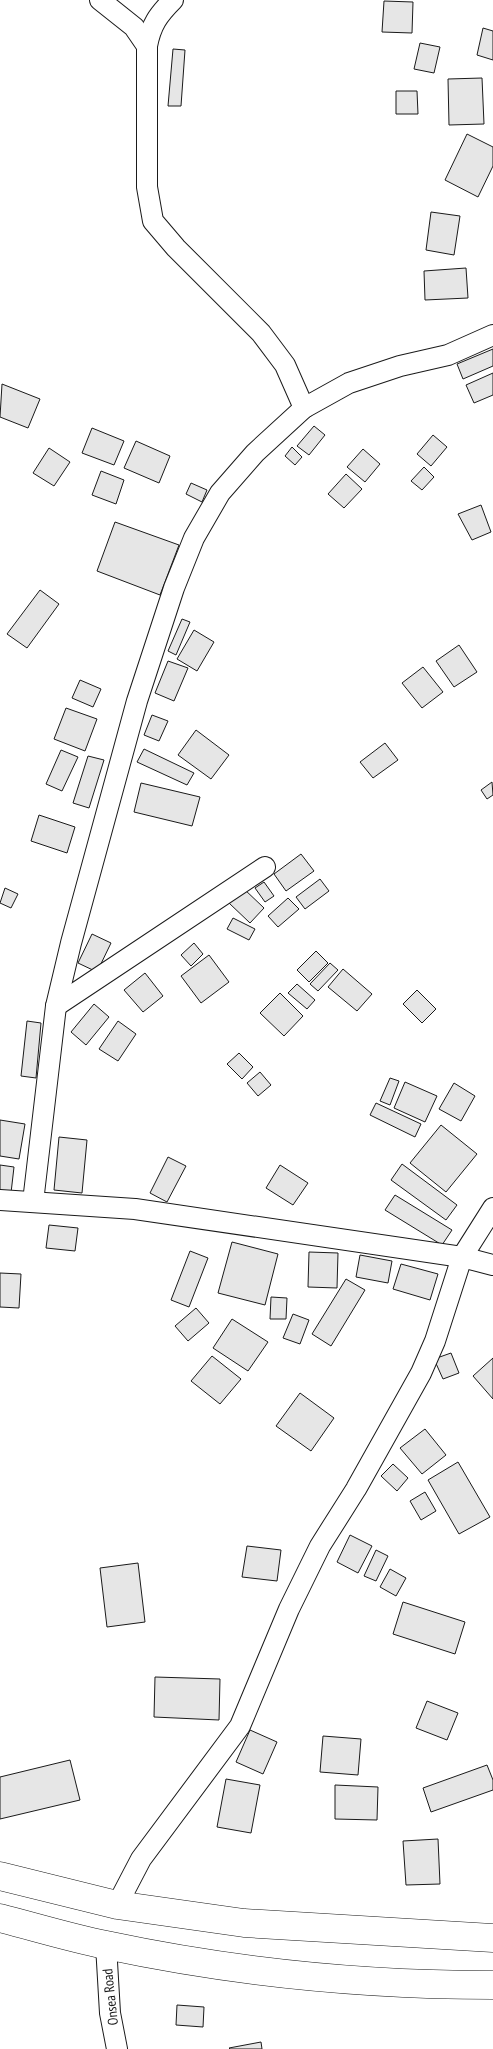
<svg xmlns="http://www.w3.org/2000/svg" width="493" height="2049" font-family="'PT Sans Narrow',sans-serif">
<style>
.building{fill:#e6e6e6;stroke:#1a1a1a}
.lines{fill:none;stroke-linecap:round;stroke-linejoin:round}
.minor-casing{stroke:#1a1a1a;stroke-width:22}
.trunk-casing{stroke:#1a1a1a;stroke-width:29}
.minor{stroke:#fff;stroke-width:20}
.trunk{stroke:#fff;stroke-width:28}
.labels{text-anchor:middle;stroke-width:4;stroke-linejoin:round;paint-order:stroke}
.street-label{font-size:14px;fill:#1a1a1a;stroke:#fff}
</style>
<rect width="100%" height="100%" fill="#fff"/>
<g class="building">
<path d="M384,1L413,2L412,33L382,32Z"/>
<path d="M483,28L493,31V60L477,55Z"/>
<path d="M420,43L440,47L434,73L414,69Z"/>
<path d="M173,49L185,50L181,106H168Z"/>
<path d="M482,78L484,124L449,125L448,79Z"/>
<path d="M396,91H417L418,114H396Z"/>
<path d="M467,134L493,147V166L478,197L445,180Z"/>
<path d="M431,212L460,216L454,255L426,250Z"/>
<path d="M466,268L468,298L425,300L424,271Z"/>
<path d="M493,349V366L463,379L457,364Z"/>
<path d="M493,373V395L474,403L466,385Z"/>
<path d="M2,384L40,399L28,428L0,417Z"/>
<path d="M314,426L325,435L309,455L297,446Z"/>
<path d="M92,428L124,441L114,465L82,453Z"/>
<path d="M433,435L447,447L431,466L417,454Z"/>
<path d="M136,441L170,456L159,483L124,468Z"/>
<path d="M292,447L302,457L295,465L285,456Z"/>
<path d="M49,448L70,462L54,486L33,473Z"/>
<path d="M363,449L380,464L365,482L347,467Z"/>
<path d="M424,467L434,477L422,490L411,481Z"/>
<path d="M101,471L124,480L116,504L92,495Z"/>
<path d="M346,474L362,489L344,508L328,494Z"/>
<path d="M191,483L207,490L202,502L186,494Z"/>
<path d="M481,505L491,532L472,540L458,514Z"/>
<path d="M115,522L179,545L160,595L97,571Z"/>
<path d="M40,590L59,604L27,648L7,634Z"/>
<path d="M182,619L190,622L176,655L168,651Z"/>
<path d="M194,630L214,642L197,671L177,659Z"/>
<path d="M459,645L477,672L454,687L436,661Z"/>
<path d="M168,661L188,668L174,701L155,693Z"/>
<path d="M423,667L443,692L422,708L402,683Z"/>
<path d="M80,680L101,689L93,707L72,698Z"/>
<path d="M66,708L97,719L85,751L54,739Z"/>
<path d="M152,715L168,721L159,741L144,735Z"/>
<path d="M196,730L229,755L211,779L178,755Z"/>
<path d="M385,743L398,760L373,778L360,762Z"/>
<path d="M144,749L194,773L187,785L137,762Z"/>
<path d="M61,750L78,757L62,791L46,784Z"/>
<path d="M88,756L104,760L89,808L73,803Z"/>
<path d="M492,782L493,795L487,799L481,790Z"/>
<path d="M141,783L200,797L192,826L134,812Z"/>
<path d="M39,815L75,827L67,853L31,841Z"/>
<path d="M301,854L314,871L286,891L274,874Z"/>
<path d="M320,879L329,891L305,909L296,897Z"/>
<path d="M264,882L274,896L265,902L255,888Z"/>
<path d="M5,888L18,894L11,908L0,903Z"/>
<path d="M243,888L264,908L250,923L229,903Z"/>
<path d="M288,898L299,909L278,927L268,916Z"/>
<path d="M233,918L255,929L249,940L227,929Z"/>
<path d="M92,934L111,943L97,972L78,963Z"/>
<path d="M194,943L203,954L191,966L181,955Z"/>
<path d="M316,951L328,963L309,982L297,970Z"/>
<path d="M209,955L229,982L201,1003L181,976Z"/>
<path d="M330,963L338,970L318,991L310,984Z"/>
<path d="M343,969L372,994L357,1011L328,987Z"/>
<path d="M145,973L163,996L143,1012L124,990Z"/>
<path d="M297,984L315,1000L307,1009L288,993Z"/>
<path d="M417,990L436,1009L422,1023L403,1004Z"/>
<path d="M280,993L303,1016L284,1036L260,1013Z"/>
<path d="M94,1004L109,1017L86,1045L71,1032Z"/>
<path d="M27,1021L41,1023L36,1078L21,1076Z"/>
<path d="M118,1021L136,1034L118,1061L99,1049Z"/>
<path d="M239,1053L253,1067L242,1079L227,1064Z"/>
<path d="M260,1072L271,1085L258,1096L247,1083Z"/>
<path d="M390,1078L399,1081L390,1105L380,1101Z"/>
<path d="M405,1082L437,1096L425,1122L394,1108Z"/>
<path d="M454,1083L475,1096L461,1121L439,1109Z"/>
<path d="M376,1103L421,1124L415,1137L370,1115Z"/>
<path d="M0,1120L25,1124L19,1159L0,1156Z"/>
<path d="M441,1125L477,1154L446,1192L410,1163Z"/>
<path d="M59,1137L87,1140L82,1193L54,1190Z"/>
<path d="M168,1157L186,1166L167,1202L150,1193Z"/>
<path d="M402,1164L457,1205L446,1220L391,1180Z"/>
<path d="M0,1165L14,1167L11,1193L0,1191Z"/>
<path d="M280,1165L308,1183L293,1205L266,1188Z"/>
<path d="M395,1195L452,1230L442,1245L385,1210Z"/>
<path d="M49,1225L78,1228L75,1251L46,1248Z"/>
<path d="M232,1242L278,1254L265,1305L218,1293Z"/>
<path d="M190,1251L208,1258L189,1307L171,1300Z"/>
<path d="M309,1252L338,1253L337,1288L308,1287Z"/>
<path d="M360,1255L392,1261L388,1283L356,1277Z"/>
<path d="M401,1264L438,1274L430,1300L393,1289Z"/>
<path d="M0,1273L21,1274L19,1308L0,1307Z"/>
<path d="M346,1279L365,1290L331,1346L312,1334Z"/>
<path d="M271,1297L287,1298L286,1319H270Z"/>
<path d="M196,1308L209,1323L188,1341L175,1326Z"/>
<path d="M293,1314L309,1320L300,1344L283,1338Z"/>
<path d="M232,1319L268,1342L248,1371L213,1348Z"/>
<path d="M451,1353L459,1373L443,1379L434,1359Z"/>
<path d="M212,1356L241,1379L220,1404L191,1381Z"/>
<path d="M493,1358V1399L473,1376Z"/>
<path d="M300,1393L334,1418L311,1451L276,1426Z"/>
<path d="M425,1429L446,1455L422,1474L400,1448Z"/>
<path d="M458,1462L490,1517L459,1534L428,1480Z"/>
<path d="M393,1464L408,1478L397,1491L381,1476Z"/>
<path d="M425,1492L436,1511L421,1520L410,1501Z"/>
<path d="M350,1535L372,1546L358,1573L337,1562Z"/>
<path d="M247,1546L281,1550L277,1581L242,1577Z"/>
<path d="M376,1550L388,1556L376,1581L364,1576Z"/>
<path d="M138,1563L145,1622L107,1627L100,1568Z"/>
<path d="M390,1569L406,1578L396,1596L380,1587Z"/>
<path d="M403,1602L465,1622L455,1654L393,1634Z"/>
<path d="M155,1677L220,1679L219,1720L154,1717Z"/>
<path d="M427,1701L458,1713L447,1740L416,1728Z"/>
<path d="M250,1730L277,1742L263,1774L236,1762Z"/>
<path d="M323,1736L361,1739L358,1775L320,1772Z"/>
<path d="M70,1760L80,1800L0,1819V1777Z"/>
<path d="M487,1765L493,1780V1790L431,1812L423,1788Z"/>
<path d="M226,1779L260,1785L251,1833L217,1827Z"/>
<path d="M335,1785L378,1787L377,1820L335,1819Z"/>
<path d="M438,1839L440,1884L406,1885L403,1841Z"/>
<path d="M177,2005L204,2007L203,2027L176,2025Z"/>
<path d="M261,2042L262,2049H230L229,2048Z"/>
</g>
<g class="lines">
<defs>
<g id="minor">
<path d="M100,0L134,27L147,46V187L153,221L176,248L261,333L285,365L304,408"/>
<path d="M147,46C151,25 158,15 173,0"/>
<path d="M56,1006L265,867"/>
<path d="M0,1200L135,1209L462,1257L493,1265"/>
<path d="M33,1202L56,1006L71,943L137,701L174,588L194,538L220,493L255,453L304,408L349,383L400,366L448,355L493,335"/>
<path d="M117,1905L141,1859L240,1726L289,1609L320,1546L356,1489L421,1373L435,1341L462,1257L493,1208"/>
<path d="M106,1945L110,2013L117,2049"/>
</g>
<g id="trunk">
<path d="M0,1876L117,1905L244,1923L493,1938"/>
<path d="M0,1918C35,1927 71,1938 106,1945C233,1972 364,1985 493,1985"/>
</g>
</defs>
<use href="#minor" class="minor-casing"/>
<use href="#trunk" class="trunk-casing"/>
<use href="#minor" class="minor"/>
<use href="#trunk" class="trunk"/>
</g>
<g class="labels">
<g class="street-label">
<text transform="translate(110 1997) rotate(-96)" y="5">Onsea Road</text>
</g>
</g>
</svg>
